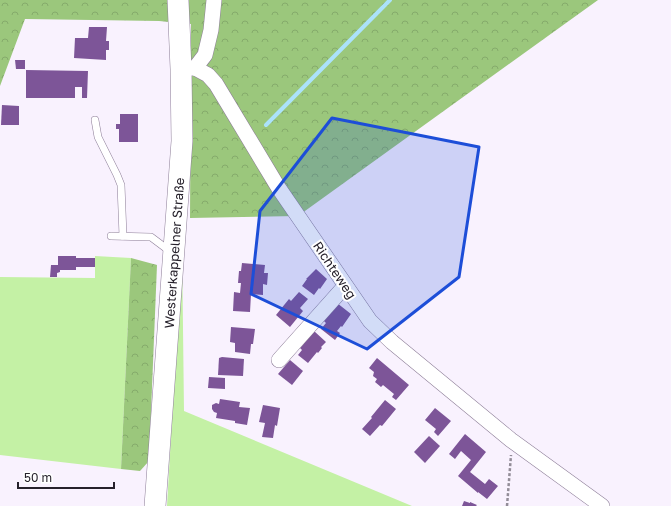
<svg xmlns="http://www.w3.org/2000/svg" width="671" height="506" font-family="'Golos Text',sans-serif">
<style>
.green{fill:#c4f1a5}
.forest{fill:url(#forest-crowns)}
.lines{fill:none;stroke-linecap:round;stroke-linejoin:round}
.stream{stroke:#abe2fb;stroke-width:4}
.building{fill:#7d5598}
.lane-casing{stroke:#8d7e98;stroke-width:8}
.street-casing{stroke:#8d7e98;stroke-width:16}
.secondary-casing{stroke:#8d7e98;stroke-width:22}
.path{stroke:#938d98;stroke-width:2.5;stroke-dasharray:3 2;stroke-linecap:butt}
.lane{stroke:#fff;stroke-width:7}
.street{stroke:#fff;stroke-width:15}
.secondary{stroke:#fff;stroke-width:21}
.marked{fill:#1d4ed8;fill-opacity:0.2;stroke:#1d4ed8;stroke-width:3;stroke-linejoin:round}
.labels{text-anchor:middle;stroke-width:4;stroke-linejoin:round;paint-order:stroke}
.street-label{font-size:13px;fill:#26212b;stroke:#fff}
</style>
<defs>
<pattern id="forest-crowns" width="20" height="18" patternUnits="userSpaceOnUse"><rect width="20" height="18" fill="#9bc77c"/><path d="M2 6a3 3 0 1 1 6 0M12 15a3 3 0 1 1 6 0" fill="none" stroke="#85ab6b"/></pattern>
</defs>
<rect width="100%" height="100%" fill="#f9f2fe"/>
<g class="green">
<path d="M182,244L184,411L412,506H167Z"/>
<path d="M95,256L131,258L121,469L0,455V277L95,278Z"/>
</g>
<g class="forest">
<path d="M0,0H598L298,216L190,218L191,24L159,21L25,19L0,86Z"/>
<path d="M131,258L157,265L149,461L140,471L121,469Z"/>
</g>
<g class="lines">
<path class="stream" d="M266,125L390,0"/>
</g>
<g class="building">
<path d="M89,27H107L106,41H109V50H106V60L74,58L75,38H88Z"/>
<path d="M15,60H25V69H16Z"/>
<path d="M26,70L88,71L87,98H82V87H75V98H26Z"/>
<path d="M2,105L19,106V125H1Z"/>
<path d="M120,114H138V142H119V129H116V124H120Z"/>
<path d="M58,256H76V258H95V267H76V270H60V272L57,273V277H50L51,265H58Z"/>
<path d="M242,263L265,265L264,273H268L267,285L263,284V295L251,294L250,312L233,311L234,292L240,293L241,283H238L239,271H241Z"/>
<path d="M316,269L327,279L320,289L319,288L314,295L302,286L307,279H306Z"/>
<path d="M299,292L308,299L300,308L303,311L290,327L276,315L289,299L291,301Z"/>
<path d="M337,303L351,314L342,327L341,326L337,331L340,333L335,340L321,329L326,323L323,320Z"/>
<path d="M231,327L255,329L253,344H251L250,354L235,352V343L230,342Z"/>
<path d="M314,331L326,342L321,347L322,348L318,353L317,352L308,363L298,355L302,350L300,348Z"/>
<path d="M222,357L244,359L243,376L218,375L219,358Z"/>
<path d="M377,358L409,385L396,400L392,397L394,394L383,385L381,387L375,382L377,379L373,376L374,372L369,368Z"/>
<path d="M290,360L303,371L292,385L278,374Z"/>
<path d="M209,377L225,378V389L208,388Z"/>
<path d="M220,399L240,402L239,407L250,408L247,425L235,423V421L216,418L217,413L214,412L212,409V405L216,403L219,404Z"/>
<path d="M385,400L396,409L382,426L380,425L370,436L362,429L372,418L371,417Z"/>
<path d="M263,405L280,408L277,426L275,425L273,438L262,437L265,423L259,422Z"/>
<path d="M435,408L451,421L438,436L434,432L436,429L425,420Z"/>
<path d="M465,434L486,452L470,472L485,484L489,479L498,486L487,499L478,492V493L458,476L471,460L461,451L455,459L449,454Z"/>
<path d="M429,436L440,446L425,463L414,452Z"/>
<path d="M464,501L470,503V502L477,505L476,506H462Z"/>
</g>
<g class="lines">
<defs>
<g id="lane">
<path d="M95,120L98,137L117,175L121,185L123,236"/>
<path d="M111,236L151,237L171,252"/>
</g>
<g id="street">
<path d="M186,68H195L205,55L211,30L214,0"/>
<path d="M195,68L208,75L216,84L278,187L370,321L392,342L511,440L602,506"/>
<path d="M279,360L345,286"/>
</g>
<path id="secondary" d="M155,506L182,141L181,69L178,0"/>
</defs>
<use href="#lane" class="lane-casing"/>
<use href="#street" class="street-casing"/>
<use href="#secondary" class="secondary-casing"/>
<path class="path" d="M507,506L511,455"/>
<use href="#lane" class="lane"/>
<use href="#street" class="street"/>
<use href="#secondary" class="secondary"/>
</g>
<path class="marked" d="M332,118L479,147L459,277L367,349L251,294L260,211Z"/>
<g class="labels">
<g class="street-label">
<text transform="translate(174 253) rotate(-86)" y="5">Westerkappelner Straße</text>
<text transform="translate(335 270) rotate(56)" y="5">Richteweg</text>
</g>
</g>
<path d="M18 482v6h96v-6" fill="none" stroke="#26212b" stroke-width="2"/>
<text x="24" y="482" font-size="12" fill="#26212b" stroke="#ffffff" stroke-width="3" paint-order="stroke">50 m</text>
</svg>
